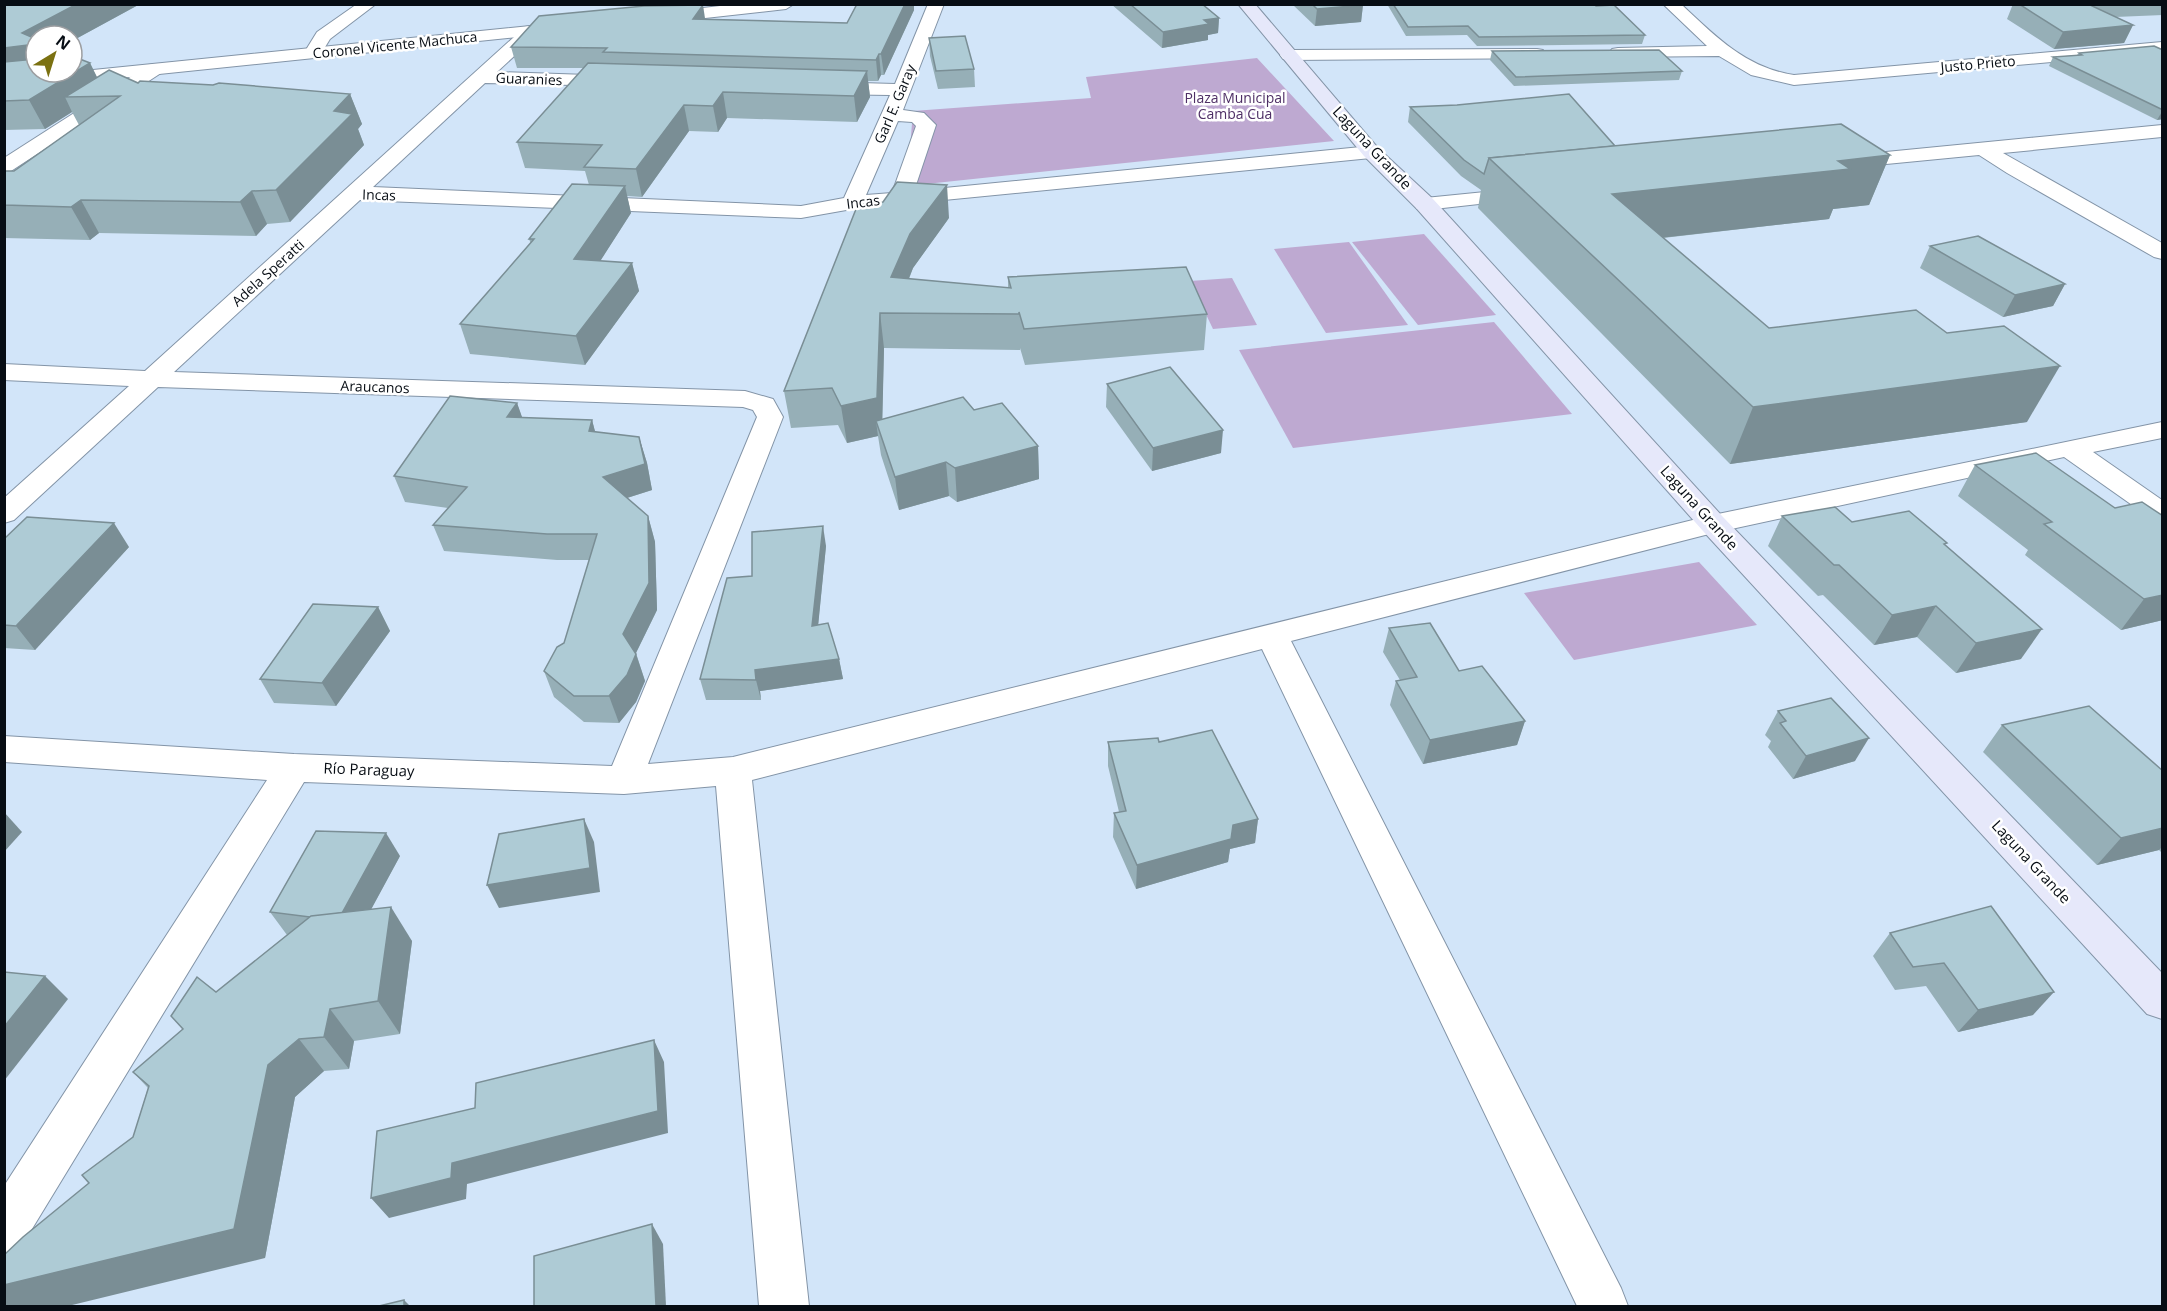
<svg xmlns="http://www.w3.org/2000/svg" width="2167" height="1311" font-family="'Open Sans',sans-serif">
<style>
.green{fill:#bea9d1}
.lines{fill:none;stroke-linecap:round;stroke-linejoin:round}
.minor-casing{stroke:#8394a7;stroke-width:2}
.tertiary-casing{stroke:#8394a7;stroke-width:2}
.secondary-casing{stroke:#8394a7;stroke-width:2}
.minor{fill:#fff;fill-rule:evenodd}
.tertiary{fill:#fff;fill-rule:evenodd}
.secondary{fill:#e6e8fa;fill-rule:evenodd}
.wall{fill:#96afb7}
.shaded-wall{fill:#7a8e95}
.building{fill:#aecbd5;stroke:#7a8e95;stroke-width:1.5}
.labels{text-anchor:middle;stroke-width:5;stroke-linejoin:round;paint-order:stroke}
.far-street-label{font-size:14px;fill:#070d14;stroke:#fff}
.far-park-label{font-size:14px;fill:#4e2f65;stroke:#fff}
.street-label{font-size:15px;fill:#070d14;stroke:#fff}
</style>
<rect width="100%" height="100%" fill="#d2e5f9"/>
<g class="green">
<path d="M1257,58L1334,141L907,186L913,111L1091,98L1086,77Z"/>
<path d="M1424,234L1496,315L1418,325L1352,242Z"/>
<path d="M1349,242L1408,325L1326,333L1274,249Z"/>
<path d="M1232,278L1257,325L1213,329L1190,281Z"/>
<path d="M1494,322L1572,414L1293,448L1239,350Z"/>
<path d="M1699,562L1757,625L1574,660L1524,593Z"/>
</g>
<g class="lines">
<defs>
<g id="minor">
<path d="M357,4H376L330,39L319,57H307L304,53L317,32Z"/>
<path d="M928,4H944L903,110L924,113L936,125L914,191L1371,146L1378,148L1381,152L1378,156L1371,158L852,209L801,218L360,200L174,372L745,391L773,399L783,417L648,764L733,757L1713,515L2162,422V438L2093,452L2162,500V522L2152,519L2064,457L1713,533L1291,641L1621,1288L1628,1306H1577L1262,649L752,780L809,1306H759L716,786L624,794L304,782L21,1247L4,1254V1186L267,780L4,762V736L294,754L612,766L757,417L753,410L743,407L158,387L14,520L4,523V498L129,386L4,380V364L145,371L525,27L531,26L539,31L537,35L497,72L617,76L623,77L626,81L623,85L617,86L485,83L373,187L801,206L844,198L890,95L825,94L819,92L816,88L819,84L825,82L895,84ZM898,121L912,122L916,126L892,193L866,195Z"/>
<path d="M1663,4H1681C1715,36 1746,68 1794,75L2162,42V52L1794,85L1751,75L1719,56L1612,57L1609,53L1612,49L1618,48L1707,46Z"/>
<path d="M1537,49L1543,50L1546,54L1543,58L1289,60L1283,59L1280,55L1283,51L1289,50Z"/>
<path d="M155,64L161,65L164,69L161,73L11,171L4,173V158L149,65Z"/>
<path d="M2162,125V137L2003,153L2162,243V259L2154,257L2007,173L1979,155L1845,168L1838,166L1835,162L1838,158L1845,156Z"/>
<path d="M1525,188L1532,190L1536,194L1532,198L1425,210L1417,209L1414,204L1417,199L1425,198Z"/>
</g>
<g id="tertiary">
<path d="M737,4H794L786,9L660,23L652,18L660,13Z"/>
<path d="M570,22L576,23L578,27L576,31L4,90V79Z"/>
</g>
<path id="secondary" d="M1238,4H1255L1378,148L1433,199L1723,517L2162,973V1019L2147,1014L1703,531L1417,209L1364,156Z"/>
</defs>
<use href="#minor" class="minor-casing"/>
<use href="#tertiary" class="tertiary-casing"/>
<use href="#secondary" class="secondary-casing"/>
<use href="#minor" class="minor"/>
<use href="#tertiary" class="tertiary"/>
<use href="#secondary" class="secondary"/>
</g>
<g class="wall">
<path d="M4,4H140L72,41V36H36V72L90,63L97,78L138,83L350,94L362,124L358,129L364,145L290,222L267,224L256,236L99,233L90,240L4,238V171H14L79,125L72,112L45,129L4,130Z"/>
<path d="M857,4H914V10L884,75H881L878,81H868L870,97L857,122L727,118L718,132L689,131L642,197L627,196L631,213L600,261L632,263L639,291L585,365L470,354L460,324L531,244L529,239L589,185L585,171L525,168L517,142L584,68H517L511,47L705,19L847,23Z"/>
<path d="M1111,4H1202L1219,18L1218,33L1208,35V40L1162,48Z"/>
<path d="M1292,4H1363L1361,22L1315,26Z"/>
<path d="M1387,4H1594L1645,35L1642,44L1477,46L1467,35L1406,36Z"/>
<path d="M2013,4H2163V15L2115,17L2133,25L2124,43L2054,49L2007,19Z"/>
<path d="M929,38L974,69L975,87L938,89L930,56Z"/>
<path d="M2163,50V119L2157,120L2049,66L2053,57L2077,55L2079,53Z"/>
<path d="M1492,51L1682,71L1679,80L1514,86L1490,60Z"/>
<path d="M1410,107L1615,146L1890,155L1869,205L1833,209L1829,219L1663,238L1769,328L2027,422L1730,464L1478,208L1481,190L1461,176L1408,122Z"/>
<path d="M949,218L913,268L909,279L1008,288V277L1207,314L1204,350L1025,365L1020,348V350L884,348L882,420L974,410L1038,446L1039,479L957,502L949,496L899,510L881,455L878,436L847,443L838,425L791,428L784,391Z"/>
<path d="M1930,246L2065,284L2053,306L2003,317L1920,268Z"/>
<path d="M1107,384L1221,453L1152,471L1106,407Z"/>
<path d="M517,403L522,418L592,420L595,432L639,437L647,463L652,490L627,498L648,516L655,542L657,610L636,653L645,681L636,702L619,723L584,722L554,697L544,671L564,643L589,560H557L444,551L433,525L448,508L405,502L394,476Z"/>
<path d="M1975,465L2115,508L2163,516V620L2121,630L2025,555L2028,550L1958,496Z"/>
<path d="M1782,516L1852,522L1946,546L2021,659L1956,673L1917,637L1874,645L1823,595L1818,596L1768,546Z"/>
<path d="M4,539L129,547L35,650L4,648Z"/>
<path d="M826,546L818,625L839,659L843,679L760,691L761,700H706L700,679L752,576Z"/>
<path d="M378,607L390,631L336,706L274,703L260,679Z"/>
<path d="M1389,628L1459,671L1525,721L1517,745L1423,764L1390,705L1396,681L1400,680L1383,652Z"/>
<path d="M1778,711L1855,761L1793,779L1768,747L1771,741L1765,735Z"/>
<path d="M2002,725L2163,771V854L2159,850L2097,865L1983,752Z"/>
<path d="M1108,742H1159L1258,819L1255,843L1230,849L1228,862L1136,889L1113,837L1114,813L1119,812L1108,766Z"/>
<path d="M400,856L371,909L412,941L400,1034L354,1041L349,1069L324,1071L295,1097L265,1258L89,1183L133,1137L148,1088L133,1072L183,1029L216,992L287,935L270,912Z"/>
<path d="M1890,933L2033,1015L1958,1032L1926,986L1895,990L1873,956Z"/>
</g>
<g class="shaded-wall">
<path d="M77,4H140L72,41V36H36V72L4,77V48L22,33Z"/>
<path d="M905,4H914V10L884,75L881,54Z"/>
<path d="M703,5L706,25L693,19Z"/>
<path d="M1363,5L1361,22L1315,26L1317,9Z"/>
<path d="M1219,18L1218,33L1208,35V40L1162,48L1163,32L1204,20Z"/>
<path d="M2133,25L2124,43L2054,49L2063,32Z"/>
<path d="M879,54L881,75L878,81L876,60Z"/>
<path d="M90,63L104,91L65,97L72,112L45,129L29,100Z"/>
<path d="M867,71L870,97L857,122L854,96Z"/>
<path d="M723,92L727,118L718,132L713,106Z"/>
<path d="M350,94L362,124L358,129L364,145L290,222L276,190L334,111Z"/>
<path d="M684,105L689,131L642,197L636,169Z"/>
<path d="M2163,110V119L2157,120Z"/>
<path d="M1890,155L1869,205L1833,209L1829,219L1597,245L1612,194L1838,161Z"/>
<path d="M947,185L949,218L913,268L895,312L891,277L910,234Z"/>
<path d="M625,186L631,213L583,288L574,259Z"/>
<path d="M252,191L267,224L256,236L240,202Z"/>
<path d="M81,200L99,233L90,240L71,207Z"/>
<path d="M632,263L639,291L585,365L576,336Z"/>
<path d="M2065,284L2053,306L2003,317L2015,295Z"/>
<path d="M880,313L884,348L882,435L876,421L878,436L847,443L841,406Z"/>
<path d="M2060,366L2027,422L1730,464L1753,407Z"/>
<path d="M517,403L526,428L507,417Z"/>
<path d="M592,420L599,446L589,431Z"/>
<path d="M1223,430L1221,453L1152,471L1153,448Z"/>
<path d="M639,437L647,463L652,490L611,503L603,477Z"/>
<path d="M1038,446L1039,479L957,502L955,468Z"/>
<path d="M946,462L949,496L899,510L895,477Z"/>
<path d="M648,516L655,542L657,610L632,661L623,634Z"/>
<path d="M114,523L129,547L35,650L16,626Z"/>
<path d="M823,526L826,546L816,647L812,626Z"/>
<path d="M2163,595V620L2121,630L2144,599Z"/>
<path d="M1936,606L1917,637L1874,645L1892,615Z"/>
<path d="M378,607L390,631L336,706L322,683Z"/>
<path d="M2042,629L2021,659L1956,673L1976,643Z"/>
<path d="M636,654L645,681L636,702L619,723L609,696Z"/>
<path d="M839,659L843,679L760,691L761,700L756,680L755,670Z"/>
<path d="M1525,721L1517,745L1423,764L1430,740Z"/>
<path d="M1869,738L1855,761L1793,779L1806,756Z"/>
<path d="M4,812L22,832L4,852Z"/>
<path d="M584,819L594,842L600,892L499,908L487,885Z"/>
<path d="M1258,819L1255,843L1230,849L1228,862L1136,889L1137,865L1233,825Z"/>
<path d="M2163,828V846L2159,850L2097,865L2121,838Z"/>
<path d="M386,833L400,856L353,943L338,920Z"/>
<path d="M391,907L412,941L400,1034L378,1001Z"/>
<path d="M45,976L68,999L4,1081V1027Z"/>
<path d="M2054,992L2033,1015L1958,1032L1978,1010Z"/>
<path d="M330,1009L354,1041L349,1069L324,1037Z"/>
<path d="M299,1039L324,1071L295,1097L265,1258L68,1306H4V1285Z"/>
<path d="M654,1040L664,1062L668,1133L467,1184L466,1199L389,1218L371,1198L452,1163Z"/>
<path d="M652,1224L663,1244L666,1306H656Z"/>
<path d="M404,1300L410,1306H404Z"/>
</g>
<g class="building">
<path d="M4,4H77L22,33L36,39V44L4,48Z"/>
<path d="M857,4H905L881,54H879L876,60L603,52L607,48L511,47L539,16L644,6L703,5L693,19L847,23Z"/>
<path d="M1130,4H1202L1219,18L1204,20L1209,24L1163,32Z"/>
<path d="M1312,4H1363V5L1317,9Z"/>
<path d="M1393,4H1594L1596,6L1614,5L1645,35L1479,37L1468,26L1408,27Z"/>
<path d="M2019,4H2088L2133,25L2063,32Z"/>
<path d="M965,36L974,69L936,71L929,38Z"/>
<path d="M2154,46L2163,50V110L2053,57L2082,55L2079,53Z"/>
<path d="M1659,50L1682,71L1516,77L1492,51Z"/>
<path d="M72,56L90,63L29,100L4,101V62L36,59V72H72Z"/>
<path d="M588,63L867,71L854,96L723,92L713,106L684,105L636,169L584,167L602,145L517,142Z"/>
<path d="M109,70L138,83L140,81L213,85L219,83L350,94L334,111L352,114L276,190L252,191L240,202L81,200L71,207L4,205V171H14L120,96L65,97Z"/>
<path d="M1569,94L1615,146L1489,158L1484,174L1464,160L1410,107L1457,105Z"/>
<path d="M1841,124L1890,155L1838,161L1850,169L1612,194L1769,328L1916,310L1947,333L2004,326L2060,366L1753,407L1489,158Z"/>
<path d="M897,182L947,185L910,234L891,277L1011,288L1008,277L1186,267L1207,314L1024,329L1019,312V314L880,313L877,398L841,406L832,388L784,391L858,204L883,202Z"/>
<path d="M572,184L625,186L574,259L632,263L576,336L460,324L534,239H529Z"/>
<path d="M1978,236L2065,284L2015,295L1930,246Z"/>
<path d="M1170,367L1223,430L1153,448L1107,384Z"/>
<path d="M450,396L517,403L507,417L592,420L589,431L639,437L645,464L603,477L648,516L649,583L623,634L636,654L627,675L609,696H574L544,671L557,647L564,643L597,534H547L433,525L467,487L394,476Z"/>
<path d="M963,397L974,410L1002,403L1038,446L955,468L946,462L895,477L876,421Z"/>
<path d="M2036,453L2115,508L2142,502L2163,516V595L2144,599L2044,524L2052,522L1975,465Z"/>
<path d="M1835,507L1852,522L1909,511L1947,543L1944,544L2042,629L1976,643L1936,606L1892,615L1839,565H1834L1782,516Z"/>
<path d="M27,517L114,523L16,626L4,625V539Z"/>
<path d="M823,526L812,626L828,623L839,659L755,670L756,680L700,679L727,578L752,576V532Z"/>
<path d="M313,604L378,607L322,683L260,679Z"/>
<path d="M1430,623L1459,671L1482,666L1525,721L1430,740L1396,681L1417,677L1389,628Z"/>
<path d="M1831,698L1869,738L1806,756L1780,723L1786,721L1778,711Z"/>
<path d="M2089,706L2163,771V828L2121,838L2002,725Z"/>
<path d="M1212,730L1258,819L1233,825L1231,839L1137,865L1114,813L1126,811L1108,742L1158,738L1159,742Z"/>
<path d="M584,819L590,868L487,885L499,834Z"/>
<path d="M316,831L386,833L342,913L310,917L270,912Z"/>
<path d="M1991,906L2054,992L1978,1010L1944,963L1913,967L1890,933Z"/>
<path d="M391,907L378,1001L330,1009L324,1037L299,1039L268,1065L234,1229L4,1285V1255L23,1237L89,1183L82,1175L133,1137L149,1086L133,1072L183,1029L171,1016L197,977L216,992L311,916Z"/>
<path d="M4,972L45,976L4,1027Z"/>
<path d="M654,1040L658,1111L452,1163L451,1178L371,1198L377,1131L475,1108L476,1083Z"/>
<path d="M652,1224L656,1306H534V1256Z"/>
<path d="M404,1300V1306H379Z"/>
</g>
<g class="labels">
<g class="far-street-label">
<text transform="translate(395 45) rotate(-6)" y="5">Coronel Vicente Machuca</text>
<text transform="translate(1978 64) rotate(-5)" y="5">Justo Prieto</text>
<text transform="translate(529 79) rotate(2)" y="5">Guaranies</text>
<text transform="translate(895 104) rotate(-67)" y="5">Garl E. Garay</text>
<text transform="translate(379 195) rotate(2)" y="5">Incas</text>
<text transform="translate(863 202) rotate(-7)" y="5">Incas</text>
<text transform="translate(268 273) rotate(-42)" y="5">Adela Speratti</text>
<text transform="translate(375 387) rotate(2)" y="5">Araucanos</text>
</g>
<g class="far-park-label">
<text x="1235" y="103">Plaza Municipal<tspan x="1235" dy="16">Camba Cua</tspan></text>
</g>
<g class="street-label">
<text transform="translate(1372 148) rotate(47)" y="5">Laguna Grande</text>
<text transform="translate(1699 508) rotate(48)" y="5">Laguna Grande</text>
<text transform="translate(369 770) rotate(2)" y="5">Río Paraguay</text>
<text transform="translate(2031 862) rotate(47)" y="5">Laguna Grande</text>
</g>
</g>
<rect width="2167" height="1311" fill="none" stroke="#070d14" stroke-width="12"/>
<g transform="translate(54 54) rotate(38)"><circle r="28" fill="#ffffff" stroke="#9c9ea1" stroke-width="1.5"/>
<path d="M0-4.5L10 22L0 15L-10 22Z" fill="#7b7111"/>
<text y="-9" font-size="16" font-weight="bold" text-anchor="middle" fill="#070d14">N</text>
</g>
</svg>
